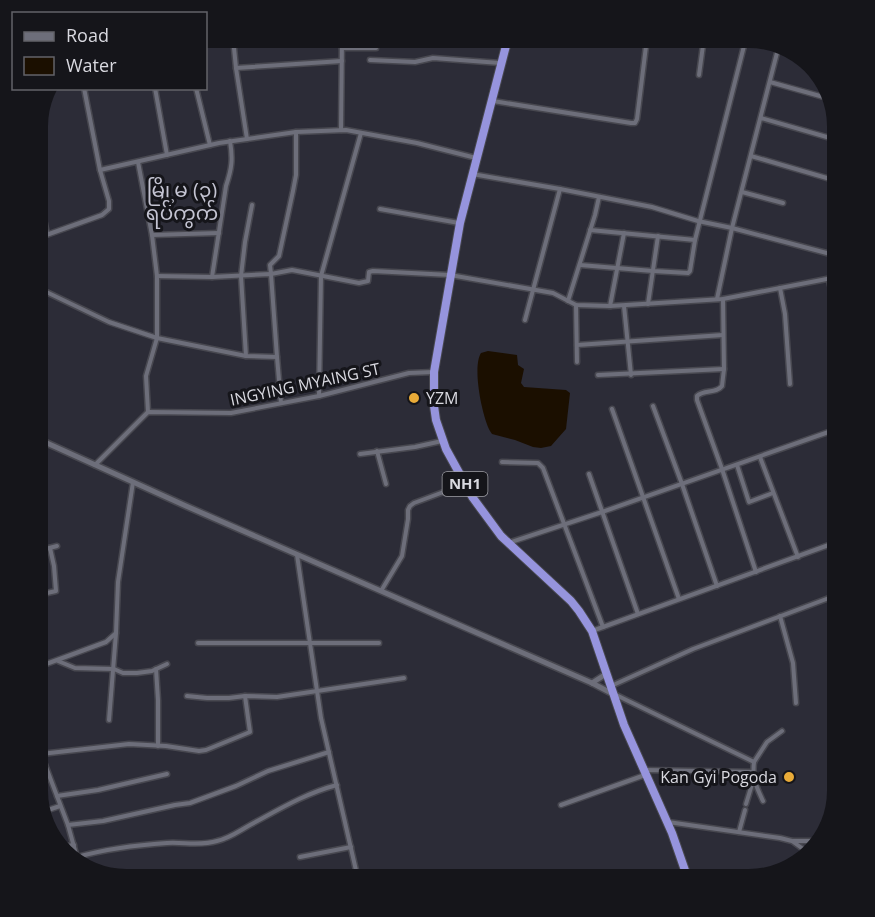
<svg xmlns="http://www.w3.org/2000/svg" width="875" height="917" font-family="'Open Sans','Noto Sans Myanmar',sans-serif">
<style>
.water{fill:#1b0f00}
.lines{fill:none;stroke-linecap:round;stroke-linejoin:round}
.street-casing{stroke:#484850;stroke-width:7}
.secondary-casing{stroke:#484850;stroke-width:8}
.highway-casing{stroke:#484850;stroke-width:10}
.street{stroke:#6d6e7a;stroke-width:4}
.secondary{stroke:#6d6e7a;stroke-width:5}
.highway{stroke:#9694dd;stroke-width:8}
.poi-dot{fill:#e9ab38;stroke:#15151a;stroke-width:2}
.labels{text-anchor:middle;stroke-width:6;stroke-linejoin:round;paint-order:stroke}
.shield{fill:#15151a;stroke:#9e9ea5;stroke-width:1.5}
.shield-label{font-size:15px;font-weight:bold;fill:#d9d9e0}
.street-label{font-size:16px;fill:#d9d9e0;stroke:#15151a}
.poi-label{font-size:16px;fill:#d9d9e0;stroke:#15151a;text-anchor:start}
.quarter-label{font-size:20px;fill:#c4c4d2;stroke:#15151a}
</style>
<rect width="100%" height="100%" fill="#2c2c37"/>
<path class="water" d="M488,351L517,355L518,365L524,369L521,383L524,387L566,390L570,393L566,429L551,446L541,448L533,447L515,440L492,434L490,431C482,416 472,367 481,353Z"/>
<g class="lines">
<defs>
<g id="street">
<path d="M233,38L236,68L247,139"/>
<path d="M496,38L508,39"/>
<path d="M342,48H376"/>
<path d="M370,60L415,62L433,58L500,63"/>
<path d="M236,68L342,61"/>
<path d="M699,75L704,38"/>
<path d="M770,82L827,98"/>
<path d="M155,88L167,155"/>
<path d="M196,88L210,145"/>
<path d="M493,101L631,123H635L637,119L647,38"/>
<path d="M761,118L837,140"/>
<path d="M341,130L342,38"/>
<path d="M296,132V175L293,191L279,256L270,265L271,274L292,270L359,283L368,281L369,272L373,271L450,275L553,293L576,305L610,306L723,299L837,277"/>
<path d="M751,156L837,181"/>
<path d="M138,162L152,235L157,276V338L146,376L148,412"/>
<path d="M100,170L219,143L296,132L346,130L417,143L476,158"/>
<path d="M472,174L560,189L525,320"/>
<path d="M38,189L47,234"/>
<path d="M560,189L652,207L698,221L732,228L834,255L837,259"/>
<path d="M742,192L783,203"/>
<path d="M380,209L459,223"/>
<path d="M590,230L695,240L746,38"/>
<path d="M152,235L219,233"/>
<path d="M38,238L102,215L109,209V201L100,170L84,88"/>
<path d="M580,265L653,271L688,273L690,271L695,240"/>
<path d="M212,277L226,186C232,168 233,159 230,141"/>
<path d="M829,279L837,324"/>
<path d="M38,288L109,322L157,338L246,356L277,357L271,274L212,277L157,276"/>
<path d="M780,288L785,314L790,384"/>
<path d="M717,299L732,228L778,49"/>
<path d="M723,299L724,369L722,386C716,394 704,389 697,396V400L722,469L756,572"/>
<path d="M568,301L595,215L599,197"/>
<path d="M648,304L658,236"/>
<path d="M576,305L577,362"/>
<path d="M610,306L624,233"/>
<path d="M624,306L631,375"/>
<path d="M577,345L723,335"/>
<path d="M246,356L241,276L245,242L252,205"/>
<path d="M277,357L281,403"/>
<path d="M598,375L724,369"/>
<path d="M319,396L321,276L361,133"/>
<path d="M653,406L682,484L717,586"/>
<path d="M612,409L679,599"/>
<path d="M377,451L386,484"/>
<path d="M360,454L415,447L442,441"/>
<path d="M760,457L798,557"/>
<path d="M502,462L538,463L543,468L603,627L592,631"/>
<path d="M95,465L148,412L231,413L319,396L409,373L434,372"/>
<path d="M737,465L749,502L773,493"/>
<path d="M589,474L638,614"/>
<path d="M508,543L602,512L837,429"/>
<path d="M38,551L57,546"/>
<path d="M297,555L321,718L358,879"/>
<path d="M381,591L402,556L408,519V510L410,506L414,503L465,484"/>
<path d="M38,595L56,591L54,566L50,548"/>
<path d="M780,616L793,663L796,703"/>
<path d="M603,627L837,542"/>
<path d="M198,643H379"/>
<path d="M58,661L75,668L114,669L123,673H137L152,671L167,664"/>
<path d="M38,667L106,642L116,633L118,582L133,482"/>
<path d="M156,669L158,700V746"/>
<path d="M611,686L693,649L837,595"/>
<path d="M614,694L754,762C752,779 756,786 763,801"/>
<path d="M187,696L207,698H229L245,696L277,697L404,678"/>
<path d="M109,720L116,633"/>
<path d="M38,746L68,825L79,865"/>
<path d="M41,754L129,744L166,746L199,751L206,750L250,732L245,696"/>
<path d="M754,762L767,742L782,731"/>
<path d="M645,770L753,772"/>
<path d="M57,796L98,790L167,774"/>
<path d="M746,804L753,781"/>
<path d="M561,805L645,775"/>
<path d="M45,811L60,806"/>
<path d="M668,822L780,838L792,841L810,854"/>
<path d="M68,825L103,821L175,805L190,803L236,786L268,771L329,752"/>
<path d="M739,832L745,810"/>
<path d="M793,841H820"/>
<path d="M58,847L74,845"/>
<path d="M77,857C106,849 137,845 167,843C184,842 201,846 217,841C230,838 239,831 250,825C278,810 306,793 337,785"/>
<path d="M300,857L351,847"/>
</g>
<g id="secondary">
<path d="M38,439L186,506L592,683L613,694"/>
<path d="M592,683L606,674"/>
</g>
<path id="highway" d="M508,38L460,223L434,372V406L436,420L446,449L473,498L501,536L571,601L579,611L592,631L624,725L672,833L688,879"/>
</defs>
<use href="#street" class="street-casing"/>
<use href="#secondary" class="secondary-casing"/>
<use href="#highway" class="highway-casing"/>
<use href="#street" class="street"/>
<use href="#secondary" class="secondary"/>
<use href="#highway" class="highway"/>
</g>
<g class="poi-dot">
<circle cx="414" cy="398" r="6"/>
<circle cx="789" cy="777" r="6"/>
</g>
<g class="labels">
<rect class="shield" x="442.5" y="472" width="45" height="24" rx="4.5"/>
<g class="shield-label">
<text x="465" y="489">NH1</text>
</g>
<g class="street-label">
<text transform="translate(305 384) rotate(-12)" y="6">INGYING MYAING ST</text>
</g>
<g class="poi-label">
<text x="426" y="404">YZM</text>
<text x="777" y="783" text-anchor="end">Kan Gyi Pogoda</text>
</g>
<g class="quarter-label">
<text x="182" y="197">မြို့မ (၃)<tspan x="182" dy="23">ရပ်ကွက်</tspan></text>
</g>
</g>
<path d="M0 0H875V917H0ZM126 48H749A78 78 0 0 1 827 126V791A78 78 0 0 1 749 869H126A78 78 0 0 1 48 791V126A78 78 0 0 1 126 48Z" fill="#15151a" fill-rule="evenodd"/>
<rect x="12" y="12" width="195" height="78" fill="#15151a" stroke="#636369" stroke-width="1.5"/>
<rect x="24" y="32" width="30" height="9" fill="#6d6e7a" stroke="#636369" stroke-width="1.5"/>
<text x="66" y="42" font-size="18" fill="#d9d9e0">Road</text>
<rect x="24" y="57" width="30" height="18" fill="#1b0f00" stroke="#636369" stroke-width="1.5"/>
<text x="66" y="72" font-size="18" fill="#d9d9e0">Water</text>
</svg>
